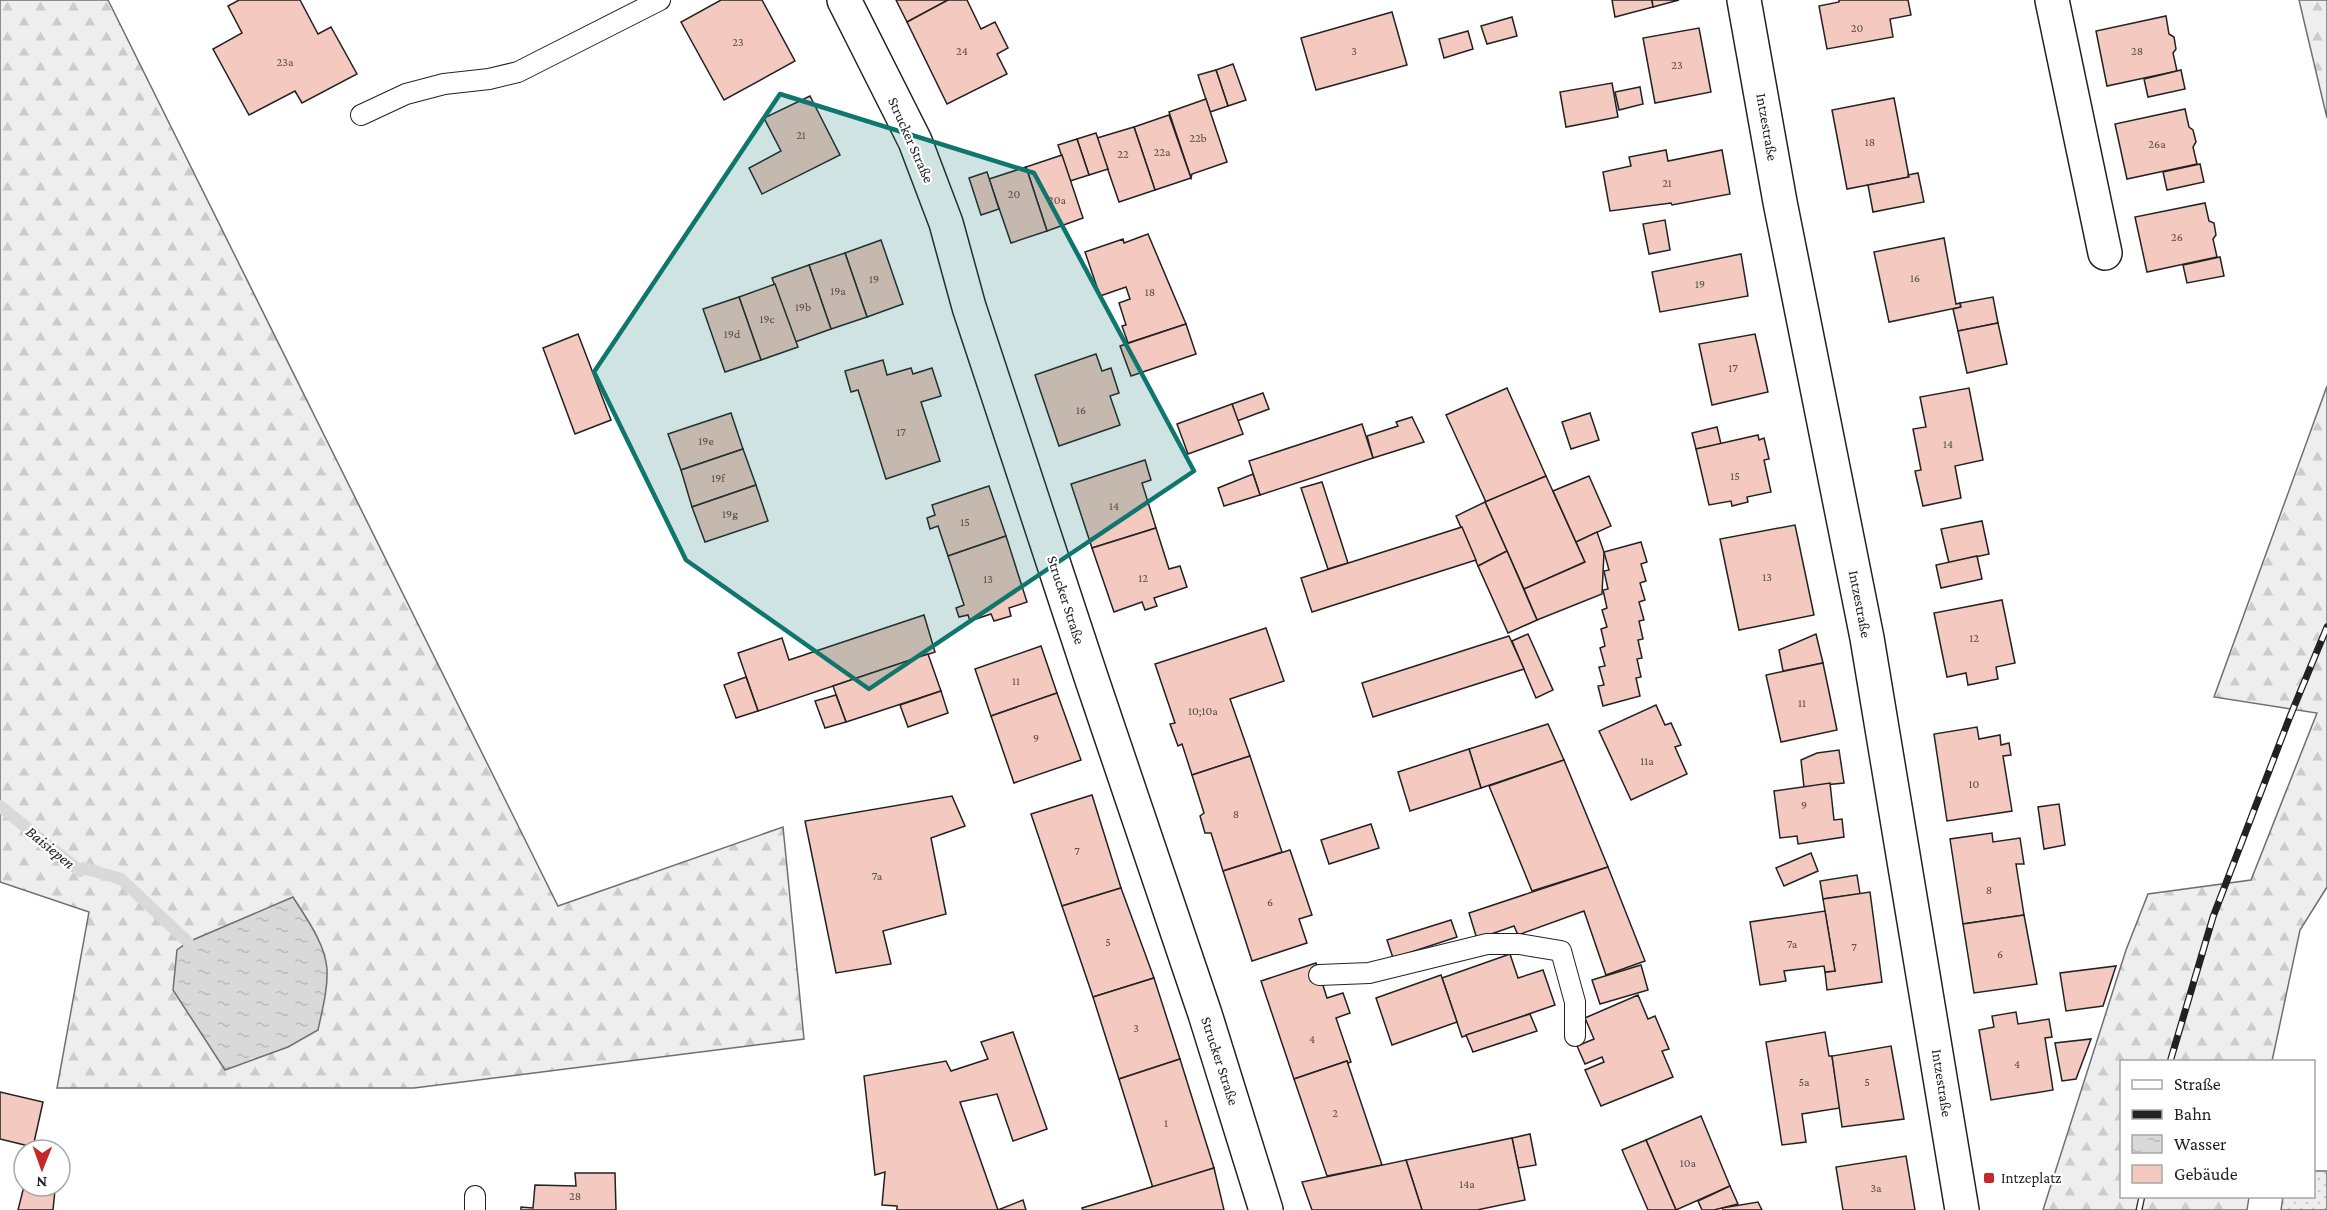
<svg xmlns="http://www.w3.org/2000/svg" width="2327" height="1210" font-family="'Crimson Pro',serif">
<style>
.grass{fill:url(#grass-dots);stroke:#6f6f6f;stroke-width:1.5}
.forest{fill:url(#forest-firs);stroke:#6f6f6f;stroke-width:1.5}
.water{fill:url(#water-ripples);stroke:#6f6f6f;stroke-width:1.5}
.lines{fill:none;stroke-linecap:round;stroke-linejoin:round}
.stream{stroke:#d9d9d9;stroke-width:12}
.building{fill:#f3c9c0;stroke:#222;stroke-width:1.5}
.service-casing{stroke:#222;stroke-width:22}
.minor-casing{stroke:#222;stroke-width:36}
.secondary-casing{stroke:#222;stroke-width:36}
.service{stroke:#fff;stroke-width:20}
.minor{stroke:#fff;stroke-width:33}
.secondary{stroke:#fff;stroke-width:33}
.rail-casing{stroke:#222;stroke-width:7}
.rail{stroke:#fff;stroke-width:4.5;stroke-dasharray:14;stroke-linecap:butt}
.marked{fill:#0f766e;fill-opacity:0.2;stroke:#0f766e;stroke-width:4.5;stroke-linejoin:round}
.poi-dot{fill:#c62828;stroke:#fff;stroke-width:2}
.labels{text-anchor:middle;stroke-width:4.5;stroke-linejoin:round;paint-order:stroke}
.number-label{font-size:12px;fill:#564c4a}
.street-label{font-size:15px;fill:#222;stroke:#fff}
.poi-label{font-size:15px;fill:#222;stroke:#fff;text-anchor:start}
.water-label{font-size:16px;font-style:italic;fill:#222;stroke:#fff}
</style>
<defs>
<pattern id="grass-dots" width="8" height="8" patternUnits="userSpaceOnUse" patternTransform="scale(1.5)"><rect width="8" height="8" fill="#eee"/><path d="M2 2h.1M6 6h.1" fill="none" stroke="#ccc" stroke-width="1.8" stroke-linecap="round"/></pattern>
<pattern id="forest-firs" width="22" height="20" patternUnits="userSpaceOnUse" patternTransform="scale(1.5)"><rect width="22" height="20" fill="#eee"/><path d="M5 1l3.5 6h-7zM16 11l3.5 6h-7z" fill="#ccc"/></pattern>
<pattern id="water-ripples" width="26" height="14" patternUnits="userSpaceOnUse" patternTransform="scale(1.5)"><rect width="26" height="14" fill="#d9d9d9"/><path d="M2 4q2-2 4 0t4 0M15 11q2-2 4 0t4 0" fill="none" stroke="#bababa"/></pattern>
</defs>
<rect width="100%" height="100%" fill="#fff"/>
<path class="grass" d="M2314,1171H2327V1210H2281L2283,1197L2314,1196Z"/>
<g class="forest">
<path d="M0,0H108L558,906L783,827L804,1039L414,1088H57L89,912L0,882Z"/>
<path d="M2299,0H2327V118Z"/>
<path d="M2327,386V887L2300,930L2272,1061L2122,1062V1196L2249,1197L2247,1210H2043L2126,950L2148,894L2251,880L2317,713L2214,697Z"/>
</g>
<path class="water" d="M293,897C306,918 325,943 327,969C328,989 322,1011 318,1030L288,1047L225,1070L173,990L177,950L188,942Z"/>
<g class="lines">
<path class="stream" d="M0,806L80,871L84,868L121,879L188,942"/>
</g>
<g class="building">
<path d="M239,0H300L318,34L331,27L357,74L302,103L295,91L249,115L213,49L242,33L228,6Z"/>
<path d="M721,0H762L795,61L724,100L681,22Z"/>
<path d="M896,0H948L907,22Z"/>
<path d="M948,0H967L981,29L995,22L1008,48L997,54L1007,74L947,104L907,22Z"/>
<path d="M1612,0H1652L1653,7L1615,17Z"/>
<path d="M1652,0H1679L1653,7Z"/>
<path d="M1839,0H1908L1911,15L1890,19L1893,37L1827,49L1819,6L1839,2Z"/>
<path d="M1392,12L1407,65L1316,90L1301,38Z"/>
<path d="M2166,16L2169,34L2174,37L2176,49L2173,53L2177,71L2107,86L2096,31Z"/>
<path d="M1512,17L1517,36L1487,44L1481,26Z"/>
<path d="M1699,28L1711,92L1655,103L1643,38Z"/>
<path d="M1468,31L1473,49L1444,58L1439,39Z"/>
<path d="M1233,64L1246,100L1228,106L1216,70Z"/>
<path d="M1216,70L1228,106L1210,112L1198,75Z"/>
<path d="M2181,70L2185,89L2148,97L2144,79Z"/>
<path d="M1612,83L1618,117L1566,127L1560,92Z"/>
<path d="M1640,87L1643,104L1619,110L1615,92Z"/>
<path d="M810,96L840,155L762,194L749,168L781,151L764,118Z"/>
<path d="M1894,98L1909,177L1847,189L1832,110Z"/>
<path d="M1206,99L1227,162L1192,174L1191,178L1169,112Z"/>
<path d="M2185,109L2189,127L2193,130L2196,142L2193,147L2197,164L2127,179L2115,124Z"/>
<path d="M1169,115L1191,178L1155,190L1134,127Z"/>
<path d="M1134,127L1155,190L1119,202L1097,138Z"/>
<path d="M1096,133L1108,169L1089,175L1077,139Z"/>
<path d="M1077,139L1089,175L1070,181L1058,145Z"/>
<path d="M1666,150L1668,161L1722,150L1730,194L1672,205L1671,203L1610,211L1603,172L1631,166L1629,157Z"/>
<path d="M1062,155L1083,218L1047,231L1026,167Z"/>
<path d="M2200,164L2204,182L2167,190L2163,172Z"/>
<path d="M1026,167L1047,231L1011,243L989,179Z"/>
<path d="M987,172L999,209L981,215L969,178Z"/>
<path d="M1918,173L1924,202L1873,212L1868,185L1909,177L1908,175Z"/>
<path d="M2205,203L2209,221L2214,223L2216,235L2213,239L2217,257L2147,272L2135,217Z"/>
<path d="M1665,220L1670,250L1649,254L1643,224Z"/>
<path d="M1148,234L1186,324L1128,343L1122,326L1126,325L1119,303L1130,299L1126,287L1100,296L1085,252L1123,239L1124,243Z"/>
<path d="M1944,238L1956,304L1960,303L1961,307L1889,322L1874,252Z"/>
<path d="M881,240L903,304L867,317L845,253Z"/>
<path d="M845,253L867,317L831,329L809,265Z"/>
<path d="M1741,254L1748,296L1660,312L1652,272Z"/>
<path d="M2220,257L2224,276L2187,283L2183,265Z"/>
<path d="M809,265L831,329L795,342L772,278Z"/>
<path d="M775,284L798,347L761,360L739,297Z"/>
<path d="M739,297L761,360L725,372L703,309Z"/>
<path d="M1993,297L1998,323L1958,331L1953,309L1961,307L1960,303Z"/>
<path d="M1998,323L2007,364L1967,373L1958,331Z"/>
<path d="M1186,324L1196,354L1131,376L1120,346Z"/>
<path d="M578,334L611,420L575,434L543,348Z"/>
<path d="M1755,334L1768,392L1712,405L1699,344Z"/>
<path d="M1096,354L1102,371L1111,368L1119,393L1110,396L1120,425L1059,446L1035,375Z"/>
<path d="M883,360L887,375L911,368L913,374L932,368L941,396L921,402L940,461L886,479L858,390L851,392L845,371Z"/>
<path d="M1507,388L1546,476L1486,502L1446,415Z"/>
<path d="M1969,388L1983,460L1955,466L1961,498L1923,506L1915,471L1921,470L1913,429L1926,427L1920,397Z"/>
<path d="M1263,393L1269,409L1237,421L1232,404Z"/>
<path d="M1232,404L1243,434L1188,454L1177,424Z"/>
<path d="M731,413L743,449L681,470L668,434Z"/>
<path d="M1590,413L1599,440L1571,449L1562,422Z"/>
<path d="M1412,417L1424,442L1373,458L1367,436L1398,426L1396,422Z"/>
<path d="M1362,424L1373,458L1260,495L1249,461Z"/>
<path d="M1717,427L1721,444L1696,449L1692,433Z"/>
<path d="M1758,435L1759,440L1764,438L1769,459L1764,460L1771,492L1747,497L1748,502L1732,506L1731,501L1709,505L1696,449Z"/>
<path d="M743,449L756,485L692,507L681,470Z"/>
<path d="M1145,460L1151,480L1142,483L1156,528L1092,548L1071,484Z"/>
<path d="M1253,474L1260,495L1224,506L1218,488Z"/>
<path d="M1546,476L1585,562L1524,589L1485,502Z"/>
<path d="M1589,476L1611,526L1576,542L1553,491Z"/>
<path d="M1322,482L1348,563L1328,569L1301,488Z"/>
<path d="M756,485L768,521L705,542L692,507Z"/>
<path d="M989,486L1006,536L948,556L938,526L930,529L927,518L935,515L932,505Z"/>
<path d="M1485,502L1507,551L1478,566L1456,516Z"/>
<path d="M1982,521L1989,554L1949,563L1941,529Z"/>
<path d="M1795,525L1814,615L1739,630L1720,539Z"/>
<path d="M1462,527L1476,560L1312,612L1301,578Z"/>
<path d="M1156,528L1169,569L1180,566L1187,587L1154,598L1157,606L1145,610L1142,602L1114,612L1092,548Z"/>
<path d="M1597,532L1604,552L1602,594L1537,620L1524,589L1585,562L1576,542Z"/>
<path d="M1006,536L1027,602L1009,608L1011,616L994,621L991,614L970,621L968,615L959,617L956,608L964,605L948,556Z"/>
<path d="M1641,542L1647,562L1641,564L1646,581L1640,583L1645,600L1639,602L1644,620L1639,621L1643,639L1638,640L1642,658L1637,659L1641,677L1636,678L1640,696L1603,706L1598,686L1604,685L1599,667L1605,666L1600,648L1605,646L1601,629L1607,627L1602,610L1607,608L1603,590L1608,589L1604,571L1609,570L1604,552Z"/>
<path d="M1507,551L1537,620L1508,633L1478,566Z"/>
<path d="M1977,556L1982,579L1941,588L1936,565Z"/>
<path d="M2002,600L2015,663L1996,667L1998,679L1968,685L1966,673L1947,677L1934,613Z"/>
<path d="M924,615L935,652L758,711L738,653L782,638L789,660Z"/>
<path d="M1266,628L1284,681L1230,699L1250,756L1192,775L1182,744L1178,746L1170,724L1175,723L1155,664Z"/>
<path d="M1528,634L1553,690L1536,698L1512,641Z"/>
<path d="M1816,634L1823,663L1783,671L1779,650Z"/>
<path d="M1509,636L1524,669L1373,717L1362,683Z"/>
<path d="M1041,646L1057,693L991,716L975,669Z"/>
<path d="M928,654L941,691L846,722L833,686Z"/>
<path d="M1823,663L1837,730L1781,742L1766,675Z"/>
<path d="M746,677L758,711L736,718L724,685Z"/>
<path d="M941,691L948,713L908,727L900,705Z"/>
<path d="M1057,693L1081,760L1014,783L991,716Z"/>
<path d="M836,695L846,722L825,728L815,701Z"/>
<path d="M1656,705L1665,725L1671,723L1681,745L1675,747L1687,774L1631,800L1599,731Z"/>
<path d="M1548,724L1564,760L1481,788L1469,749Z"/>
<path d="M1977,727L1979,739L2000,735L2001,745L2009,743L2011,755L2003,756L2012,811L1947,821L1934,734Z"/>
<path d="M1469,749L1481,788L1410,811L1398,772Z"/>
<path d="M1839,750L1844,783L1804,787L1801,760L1817,753Z"/>
<path d="M1250,756L1282,852L1223,871L1211,833H1205L1200,816L1204,813L1192,775Z"/>
<path d="M1564,760L1608,867L1532,891L1489,786Z"/>
<path d="M1830,783L1834,820L1842,819L1844,837L1798,844L1797,836L1780,838L1774,791Z"/>
<path d="M1092,795L1121,888L1062,906L1031,814Z"/>
<path d="M952,796L965,826L931,838L946,914L883,931L891,964L836,973L805,821Z"/>
<path d="M2059,804L2065,845L2044,849L2038,807Z"/>
<path d="M1371,824L1379,848L1329,864L1321,840Z"/>
<path d="M1992,833L1993,842L2020,838L2024,864H2016L2024,915L1963,924L1950,839Z"/>
<path d="M1290,850L1312,915L1299,919L1307,943L1252,961L1223,871Z"/>
<path d="M1811,853L1818,871L1784,886L1776,868Z"/>
<path d="M1608,867L1645,961L1606,975L1584,911L1518,935L1514,926L1477,939L1469,913Z"/>
<path d="M1857,875L1860,894L1823,899L1820,881Z"/>
<path d="M1121,888L1154,978L1093,997L1062,906Z"/>
<path d="M1870,892L1882,982L1827,990L1825,972L1835,971L1823,899Z"/>
<path d="M1825,911L1835,971L1825,972L1824,966L1784,971L1786,981L1760,985L1750,922Z"/>
<path d="M2024,915L2037,984L1974,993L1963,924Z"/>
<path d="M1451,920L1457,937L1393,958L1387,940Z"/>
<path d="M1510,954L1518,978L1543,970L1555,1005L1462,1037L1442,978Z"/>
<path d="M1316,963L1327,998L1343,993L1350,1013L1336,1018L1351,1062L1348,1063L1347,1061L1294,1079L1261,981Z"/>
<path d="M1641,965L1648,990L1600,1004L1592,980Z"/>
<path d="M2116,966L2103,1006L2066,1011L2060,973Z"/>
<path d="M1441,975L1457,1022L1392,1045L1376,998Z"/>
<path d="M1154,978L1180,1059L1119,1079L1093,997Z"/>
<path d="M1638,995L1648,1019L1655,1016L1669,1049L1662,1051L1673,1077L1601,1106L1585,1070L1604,1062L1602,1057L1585,1064L1577,1046L1594,1039L1585,1018Z"/>
<path d="M2016,1012L2018,1024L2049,1019L2052,1037L2045,1038L2053,1090L1991,1100L1979,1030L1994,1027L1992,1016Z"/>
<path d="M1530,1014L1537,1031L1473,1052L1466,1035Z"/>
<path d="M1013,1032L1047,1129L1013,1141L997,1094L960,1102L998,1210L1023,1200L1026,1210H897V1206L882,1205L885,1172L875,1175L864,1076L946,1061L951,1071L988,1059L981,1042Z"/>
<path d="M1825,1032L1829,1056H1832L1840,1108L1802,1114L1806,1142L1782,1145L1766,1042Z"/>
<path d="M2091,1039L2076,1079L2062,1081L2055,1043Z"/>
<path d="M1891,1046L1904,1119L1842,1127L1832,1056Z"/>
<path d="M1180,1059L1214,1168L1153,1188L1119,1079Z"/>
<path d="M1347,1061L1382,1165L1327,1176L1294,1079Z"/>
<path d="M0,1092L43,1102L33,1147L0,1139Z"/>
<path d="M1701,1116L1730,1186L1676,1210L1646,1140Z"/>
<path d="M1530,1134L1536,1165L1518,1168L1512,1138Z"/>
<path d="M1512,1138L1525,1200L1477,1210H1422L1406,1160Z"/>
<path d="M1646,1140L1676,1210H1648L1622,1150Z"/>
<path d="M1906,1156L1915,1210H1843L1836,1167Z"/>
<path d="M1406,1160L1422,1210H1312L1302,1182Z"/>
<path d="M1214,1168L1224,1210H1083L1082,1208Z"/>
<path d="M575,1173H615L616,1210H521V1207L533,1208L535,1185L576,1186Z"/>
<path d="M24,1186L55,1190L53,1210H18Z"/>
<path d="M1730,1186L1738,1204L1714,1210H1702L1698,1201Z"/>
<path d="M1758,1202L1762,1210H1723L1722,1208Z"/>
</g>
<g class="lines">
<defs>
<g id="service">
<path d="M361,115L406,94L444,84L489,79L518,72L660,0"/>
<path d="M1319,975L1369,973L1487,944H1519L1561,951L1575,1002V1036"/>
<path d="M475,1210V1196"/>
</g>
<g id="minor">
<path d="M844,0L915,141L946,223L969,307L1091,677L1205,1014L1266,1210"/>
<path d="M2052,0L2105,253"/>
</g>
<path id="secondary" d="M1744,0L1780,202L1867,638L1962,1210"/>
</defs>
<use href="#service" class="service-casing"/>
<use href="#minor" class="minor-casing"/>
<use href="#secondary" class="secondary-casing"/>
<use href="#service" class="service"/>
<use href="#minor" class="minor"/>
<use href="#secondary" class="secondary"/>
<defs>
<g id="rail">
<path d="M2170,1062L2213,917L2289,719L2327,627"/>
<path d="M2139,1210L2142,1196"/>
</g>
</defs>
<use href="#rail" class="rail-casing"/>
<use href="#rail" class="rail"/>
</g>
<path class="marked" d="M780,94L1034,173L1194,471L869,689L686,560L594,372Z"/>
<rect class="poi-dot" x="1983" y="1172" width="12" height="12" rx="3"/>
<g class="labels">
<g class="number-label">
<text x="1857" y="32">20</text>
<text x="738" y="46">23</text>
<text x="962" y="55">24</text>
<text x="1354" y="55">3</text>
<text x="2137" y="55">28</text>
<text x="285" y="66">23a</text>
<text x="1677" y="69">23</text>
<text x="801" y="139">21</text>
<text x="1198" y="142">22b</text>
<text x="1870" y="146">18</text>
<text x="2157" y="148">26a</text>
<text x="1162" y="156">22a</text>
<text x="1123" y="158">22</text>
<text x="1667" y="187">21</text>
<text x="1014" y="198">20</text>
<text x="1057" y="204">20a</text>
<text x="2177" y="241">26</text>
<text x="1915" y="282">16</text>
<text x="874" y="283">19</text>
<text x="1700" y="288">19</text>
<text x="838" y="295">19a</text>
<text x="1150" y="296">18</text>
<text x="803" y="311">19b</text>
<text x="767" y="323">19c</text>
<text x="732" y="338">19d</text>
<text x="1733" y="372">17</text>
<text x="1081" y="414">16</text>
<text x="901" y="436">17</text>
<text x="706" y="445">19e</text>
<text x="1948" y="448">14</text>
<text x="1735" y="480">15</text>
<text x="718" y="482">19f</text>
<text x="1114" y="510">14</text>
<text x="730" y="518">19g</text>
<text x="965" y="526">15</text>
<text x="1767" y="581">13</text>
<text x="1143" y="582">12</text>
<text x="988" y="583">13</text>
<text x="1974" y="642">12</text>
<text x="1016" y="685">11</text>
<text x="1802" y="707">11</text>
<text x="1203" y="715">10;10a</text>
<text x="1036" y="742">9</text>
<text x="1647" y="765">11a</text>
<text x="1974" y="788">10</text>
<text x="1804" y="809">9</text>
<text x="1236" y="818">8</text>
<text x="1077" y="855">7</text>
<text x="877" y="880">7a</text>
<text x="1989" y="894">8</text>
<text x="1270" y="906">6</text>
<text x="1108" y="946">5</text>
<text x="1792" y="948">7a</text>
<text x="1854" y="951">7</text>
<text x="2000" y="958">6</text>
<text x="1136" y="1032">3</text>
<text x="1312" y="1043">4</text>
<text x="2017" y="1068">4</text>
<text x="1804" y="1086">5a</text>
<text x="1867" y="1086">5</text>
<text x="1335" y="1117">2</text>
<text x="1166" y="1127">1</text>
<text x="1688" y="1167">10a</text>
<text x="1467" y="1188">14a</text>
<text x="1876" y="1192">3a</text>
<text x="575" y="1200">28</text>
</g>
<g class="street-label">
<text transform="translate(1767 127) rotate(80)" y="5">Intzestraße</text>
<text transform="translate(911 140) rotate(66)" y="5">Strucker Straße</text>
<text transform="translate(1066 600) rotate(72)" y="5">Strucker Straße</text>
<text transform="translate(1860 604) rotate(79)" y="5">Intzestraße</text>
<text transform="translate(1220 1061) rotate(72)" y="5">Strucker Straße</text>
<text transform="translate(1942 1083) rotate(81)" y="5">Intzestraße</text>
</g>
<g class="poi-label">
<text x="2001" y="1183">Intzeplatz</text>
</g>
<g class="water-label">
<text transform="translate(51 847) rotate(39)" y="6">Baisiepen</text>
</g>
</g>
<rect x="2120" y="1060" width="195" height="138" fill="#ffffff" stroke="#a7a7a7" stroke-width="1.5"/>
<rect x="2132" y="1080" width="30" height="9" fill="#ffffff" stroke="#a7a7a7" stroke-width="1.5"/>
<text x="2174" y="1090" font-size="18" fill="#222222">Straße</text>
<rect x="2132" y="1110" width="30" height="9" fill="#222222" stroke="#a7a7a7" stroke-width="1.5"/>
<text x="2174" y="1120" font-size="18" fill="#222222">Bahn</text>
<rect x="2132" y="1135" width="30" height="18" fill="url(#water-ripples)" stroke="#a7a7a7" stroke-width="1.5"/>
<text x="2174" y="1150" font-size="18" fill="#222222">Wasser</text>
<rect x="2132" y="1165" width="30" height="18" fill="#f3c9c0" stroke="#a7a7a7" stroke-width="1.5"/>
<text x="2174" y="1180" font-size="18" fill="#222222">Gebäude</text>
<g transform="translate(42 1168) rotate(181)"><circle r="28" fill="#ffffff" stroke="#a7a7a7" stroke-width="1.5"/>
<path d="M0-4.5L10 22L0 15L-10 22Z" fill="#c62828"/>
<text y="-9" font-size="16" font-weight="bold" text-anchor="middle" fill="#222222">N</text>
</g>
</svg>
